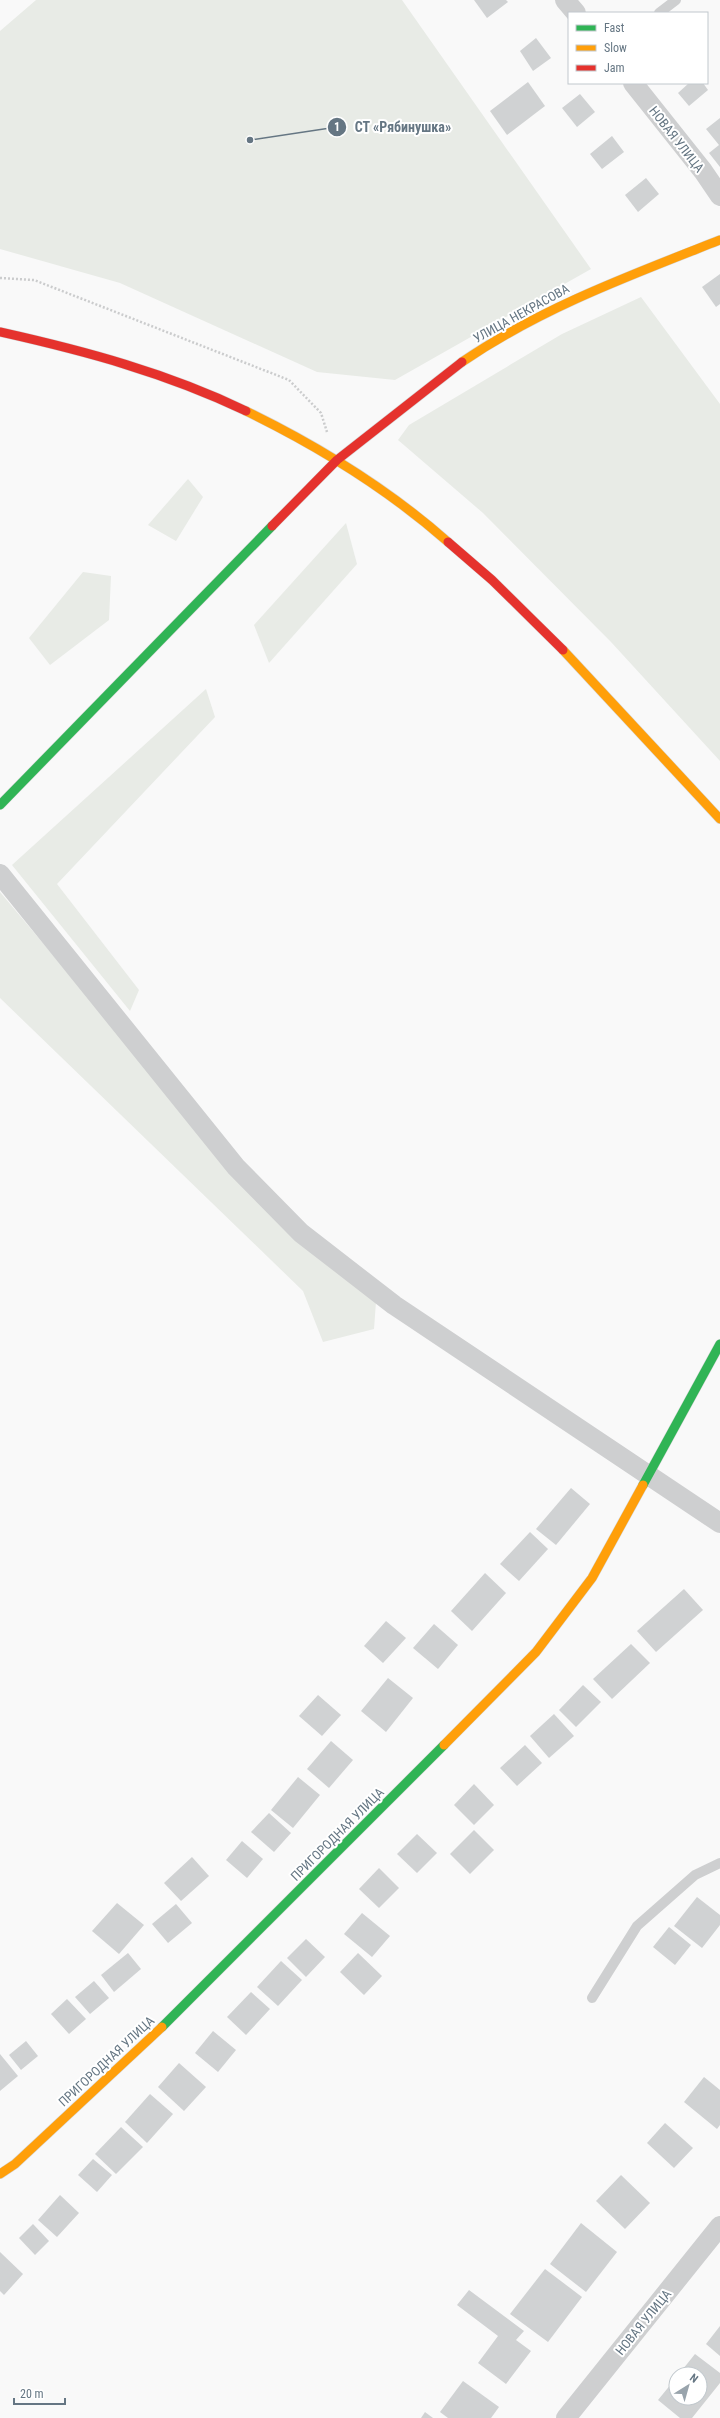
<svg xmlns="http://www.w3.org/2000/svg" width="720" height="2418" font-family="'Roboto Condensed',sans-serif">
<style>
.green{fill:#e8ebe6}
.building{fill:#d0d2d3}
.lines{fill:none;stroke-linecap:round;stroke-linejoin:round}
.fast-casing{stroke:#d5d6d7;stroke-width:10}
.slow-casing{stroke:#d5d6d7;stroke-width:10}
.jam-casing{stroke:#d5d6d7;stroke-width:10}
.path{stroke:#cbcccd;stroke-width:2.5;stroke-dasharray:2 2;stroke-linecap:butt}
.lane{stroke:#cecfd0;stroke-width:10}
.street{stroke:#cecfd0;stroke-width:20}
.fast{stroke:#30b455;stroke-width:9}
.slow{stroke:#ff9f0a;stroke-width:9}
.jam{stroke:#e5322d;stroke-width:9}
.labels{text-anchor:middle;stroke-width:4;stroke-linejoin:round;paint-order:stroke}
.street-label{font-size:13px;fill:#657683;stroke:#fff}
.leader{fill:none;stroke:#657683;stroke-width:1.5}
.callout-dot{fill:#657683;stroke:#fff;stroke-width:1.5}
.mark-label{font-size:12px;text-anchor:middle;font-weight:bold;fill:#fff}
.callout-label{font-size:14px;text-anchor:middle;font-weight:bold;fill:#657683;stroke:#fff;stroke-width:4;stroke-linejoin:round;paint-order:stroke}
</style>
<rect width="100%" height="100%" fill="#f9f9f9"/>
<g class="green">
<path d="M36,0H402L591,269L395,380L317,372L120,283L0,249V31Z"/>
<path d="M641,297L720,404V761L611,642L483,513L398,440L409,425L562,334Z"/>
<path d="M188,479L203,497L176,541L148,525Z"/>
<path d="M346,523L357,564L269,663L254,625Z"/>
<path d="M83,572L111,576L109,620L50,665L29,638Z"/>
<path d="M206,689L215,717L57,884L139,990L130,1011L12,865Z"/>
<path d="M0,892L261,1203L376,1302L374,1329L323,1342L303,1291L0,998Z"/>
</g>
<g class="building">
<path d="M474,0H506L508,2L487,18Z"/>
<path d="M536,38L551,58L533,71L520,51Z"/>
<path d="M528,82L545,106L507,135L490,111Z"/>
<path d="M689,83H703L708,90L689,106L678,93Z"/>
<path d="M580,94L595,112L577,127L562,108Z"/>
<path d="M720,118V167L709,153L719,145L706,129Z"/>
<path d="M612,136L624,152L602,169L590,154Z"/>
<path d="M646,178L659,194L638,212L625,195Z"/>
<path d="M720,274V304L716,307L702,287Z"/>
<path d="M571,1488L590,1504L556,1545L536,1529Z"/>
<path d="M530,1532L548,1549L519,1581L500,1564Z"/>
<path d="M485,1573L506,1593L472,1631L451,1611Z"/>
<path d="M684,1589L703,1610L656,1652L637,1631Z"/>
<path d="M386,1621L406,1638L383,1663L364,1646Z"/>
<path d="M434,1624L458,1645L438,1669L413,1648Z"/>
<path d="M631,1644L650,1663L612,1699L593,1679Z"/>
<path d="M388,1678L413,1698L386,1732L361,1711Z"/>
<path d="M583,1685L601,1702L576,1727L559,1710Z"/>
<path d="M318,1695L341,1715L322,1736L299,1716Z"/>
<path d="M554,1714L574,1736L549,1758L530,1736Z"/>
<path d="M331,1741L353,1760L329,1788L307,1769Z"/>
<path d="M525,1745L542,1763L517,1786L500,1768Z"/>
<path d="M298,1777L320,1795L293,1828L271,1810Z"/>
<path d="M474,1784L494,1805L474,1825L454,1805Z"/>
<path d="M269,1813L291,1833L274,1852L251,1832Z"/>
<path d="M474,1830L494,1850L470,1874L450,1854Z"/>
<path d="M417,1834L437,1853L417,1873L397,1854Z"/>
<path d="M242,1841L263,1859L247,1878L226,1860Z"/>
<path d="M192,1857L209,1876L181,1901L164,1883Z"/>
<path d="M379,1868L399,1888L379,1908L359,1889Z"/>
<path d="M697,1897L720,1915V1925L702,1948L674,1926Z"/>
<path d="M117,1903L144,1925L119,1954L92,1931Z"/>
<path d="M176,1904L192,1923L168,1943L152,1924Z"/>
<path d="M362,1913L390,1936L372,1957L344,1934Z"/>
<path d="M669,1927L691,1945L675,1965L653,1947Z"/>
<path d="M306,1939L325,1957L306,1977L287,1958Z"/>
<path d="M128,1953L141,1969L114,1992L101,1975Z"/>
<path d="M358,1953L382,1976L364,1995L340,1972Z"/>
<path d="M281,1961L302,1980L278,2006L257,1987Z"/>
<path d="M94,1981L109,1998L90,2014L75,1997Z"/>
<path d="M251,1992L270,2009L246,2035L227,2017Z"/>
<path d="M67,1999L86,2019L69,2034L51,2014Z"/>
<path d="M213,2031L236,2050L218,2072L195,2053Z"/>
<path d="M26,2041L38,2056L21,2070L9,2055Z"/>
<path d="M0,2054L18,2076L0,2091Z"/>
<path d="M179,2063L206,2087L184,2111L158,2087Z"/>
<path d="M704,2077L720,2090V2125L717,2129L684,2102Z"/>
<path d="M150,2094L173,2114L147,2143L125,2122Z"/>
<path d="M665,2123L693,2148L674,2168L647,2143Z"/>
<path d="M121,2127L143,2147L116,2174L95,2154Z"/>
<path d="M93,2159L112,2175L97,2192L78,2175Z"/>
<path d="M621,2175L650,2203L625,2229L596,2201Z"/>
<path d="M60,2195L79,2213L57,2237L38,2220Z"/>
<path d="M581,2223L617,2252L586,2292L550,2264Z"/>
<path d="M33,2224L49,2241L35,2255L19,2238Z"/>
<path d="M0,2252L23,2274L4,2295L0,2291Z"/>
<path d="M545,2269L582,2297L548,2342L510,2314Z"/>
<path d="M469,2290L524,2331L516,2340L531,2351L506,2384L478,2363L498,2336L457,2305Z"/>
<path d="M720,2326V2356L706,2344Z"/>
<path d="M695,2354L720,2373V2383L692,2418H680L658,2400L676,2378V2398H700V2374H679Z"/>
<path d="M463,2381L499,2407L491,2418H448L440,2412Z"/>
<path d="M425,2412L433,2418H421Z"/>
</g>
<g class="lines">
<defs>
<g id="fast">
<path d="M0,805L272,526"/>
<path d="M643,1485L720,1344"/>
<path d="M162,2027L444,1745"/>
</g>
<g id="slow">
<path d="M462,362C541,308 631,275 720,240"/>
<path d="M246,411C318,446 388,489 448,542"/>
<path d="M563,650L720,819"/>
<path d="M444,1745L536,1652L592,1578L643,1485"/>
<path d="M0,2174L15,2164L162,2027"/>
</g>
<g id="jam">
<path d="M0,332C85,351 167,373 246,411"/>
<path d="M272,526L337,460L462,362"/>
<path d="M448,542L492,580L563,650"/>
</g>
</defs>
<use href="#fast" class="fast-casing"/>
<use href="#slow" class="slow-casing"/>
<use href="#jam" class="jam-casing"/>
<path class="path" d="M0,278L34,280L289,380L321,413L327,432"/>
<g class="lane">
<path d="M659,13L676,0"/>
<path d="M592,1998L637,1926L695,1875L720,1863"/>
</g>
<g class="street">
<path d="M565,0L576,13"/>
<path d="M633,83L703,171L720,196"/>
<path d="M0,874L236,1167L301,1233L394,1305L720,1523"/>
<path d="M566,2418L720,2226"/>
</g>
<use href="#fast" class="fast"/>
<use href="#slow" class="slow"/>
<use href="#jam" class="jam"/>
</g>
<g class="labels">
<g class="street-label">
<text transform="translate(677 139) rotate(52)" y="5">НОВАЯ УЛИЦА</text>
<text transform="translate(521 313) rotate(-29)" y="5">УЛИЦА НЕКРАСОВА</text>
<text transform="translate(337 1834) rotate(-45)" y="5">ПРИГОРОДНАЯ УЛИЦА</text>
<text transform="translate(106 2061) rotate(-43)" y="5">ПРИГОРОДНАЯ УЛИЦА</text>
<text transform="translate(643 2322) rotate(-51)" y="5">НОВАЯ УЛИЦА</text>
</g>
</g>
<path class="leader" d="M250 140L337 127"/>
<g class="callout-dot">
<circle cx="250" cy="140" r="4"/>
<circle cx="337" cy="127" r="10"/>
</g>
<g class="mark-label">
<text x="337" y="131">1</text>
</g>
<g class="callout-label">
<text x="403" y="132">СТ «Рябинушка»</text>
</g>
<rect x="568" y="12" width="140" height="72" fill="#ffffff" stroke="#c1c8cd"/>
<rect x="576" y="25" width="20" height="6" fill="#30b455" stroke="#c1c8cd"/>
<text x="604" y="32" font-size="12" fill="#657683">Fast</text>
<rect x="576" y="45" width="20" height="6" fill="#ff9f0a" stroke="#c1c8cd"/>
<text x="604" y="52" font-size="12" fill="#657683">Slow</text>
<rect x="576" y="65" width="20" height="6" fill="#e5322d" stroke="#c1c8cd"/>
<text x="604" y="72" font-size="12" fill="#657683">Jam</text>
<g transform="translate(688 2386) rotate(37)"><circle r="19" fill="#ffffff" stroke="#c1c8cd"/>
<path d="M0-3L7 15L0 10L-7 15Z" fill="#99a4ac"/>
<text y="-6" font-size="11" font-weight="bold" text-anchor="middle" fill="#657683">N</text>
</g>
<path d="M14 2398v6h51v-6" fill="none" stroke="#657683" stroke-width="2"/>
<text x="20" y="2398" font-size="12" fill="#657683" stroke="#ffffff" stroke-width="3" paint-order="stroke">20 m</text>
</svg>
